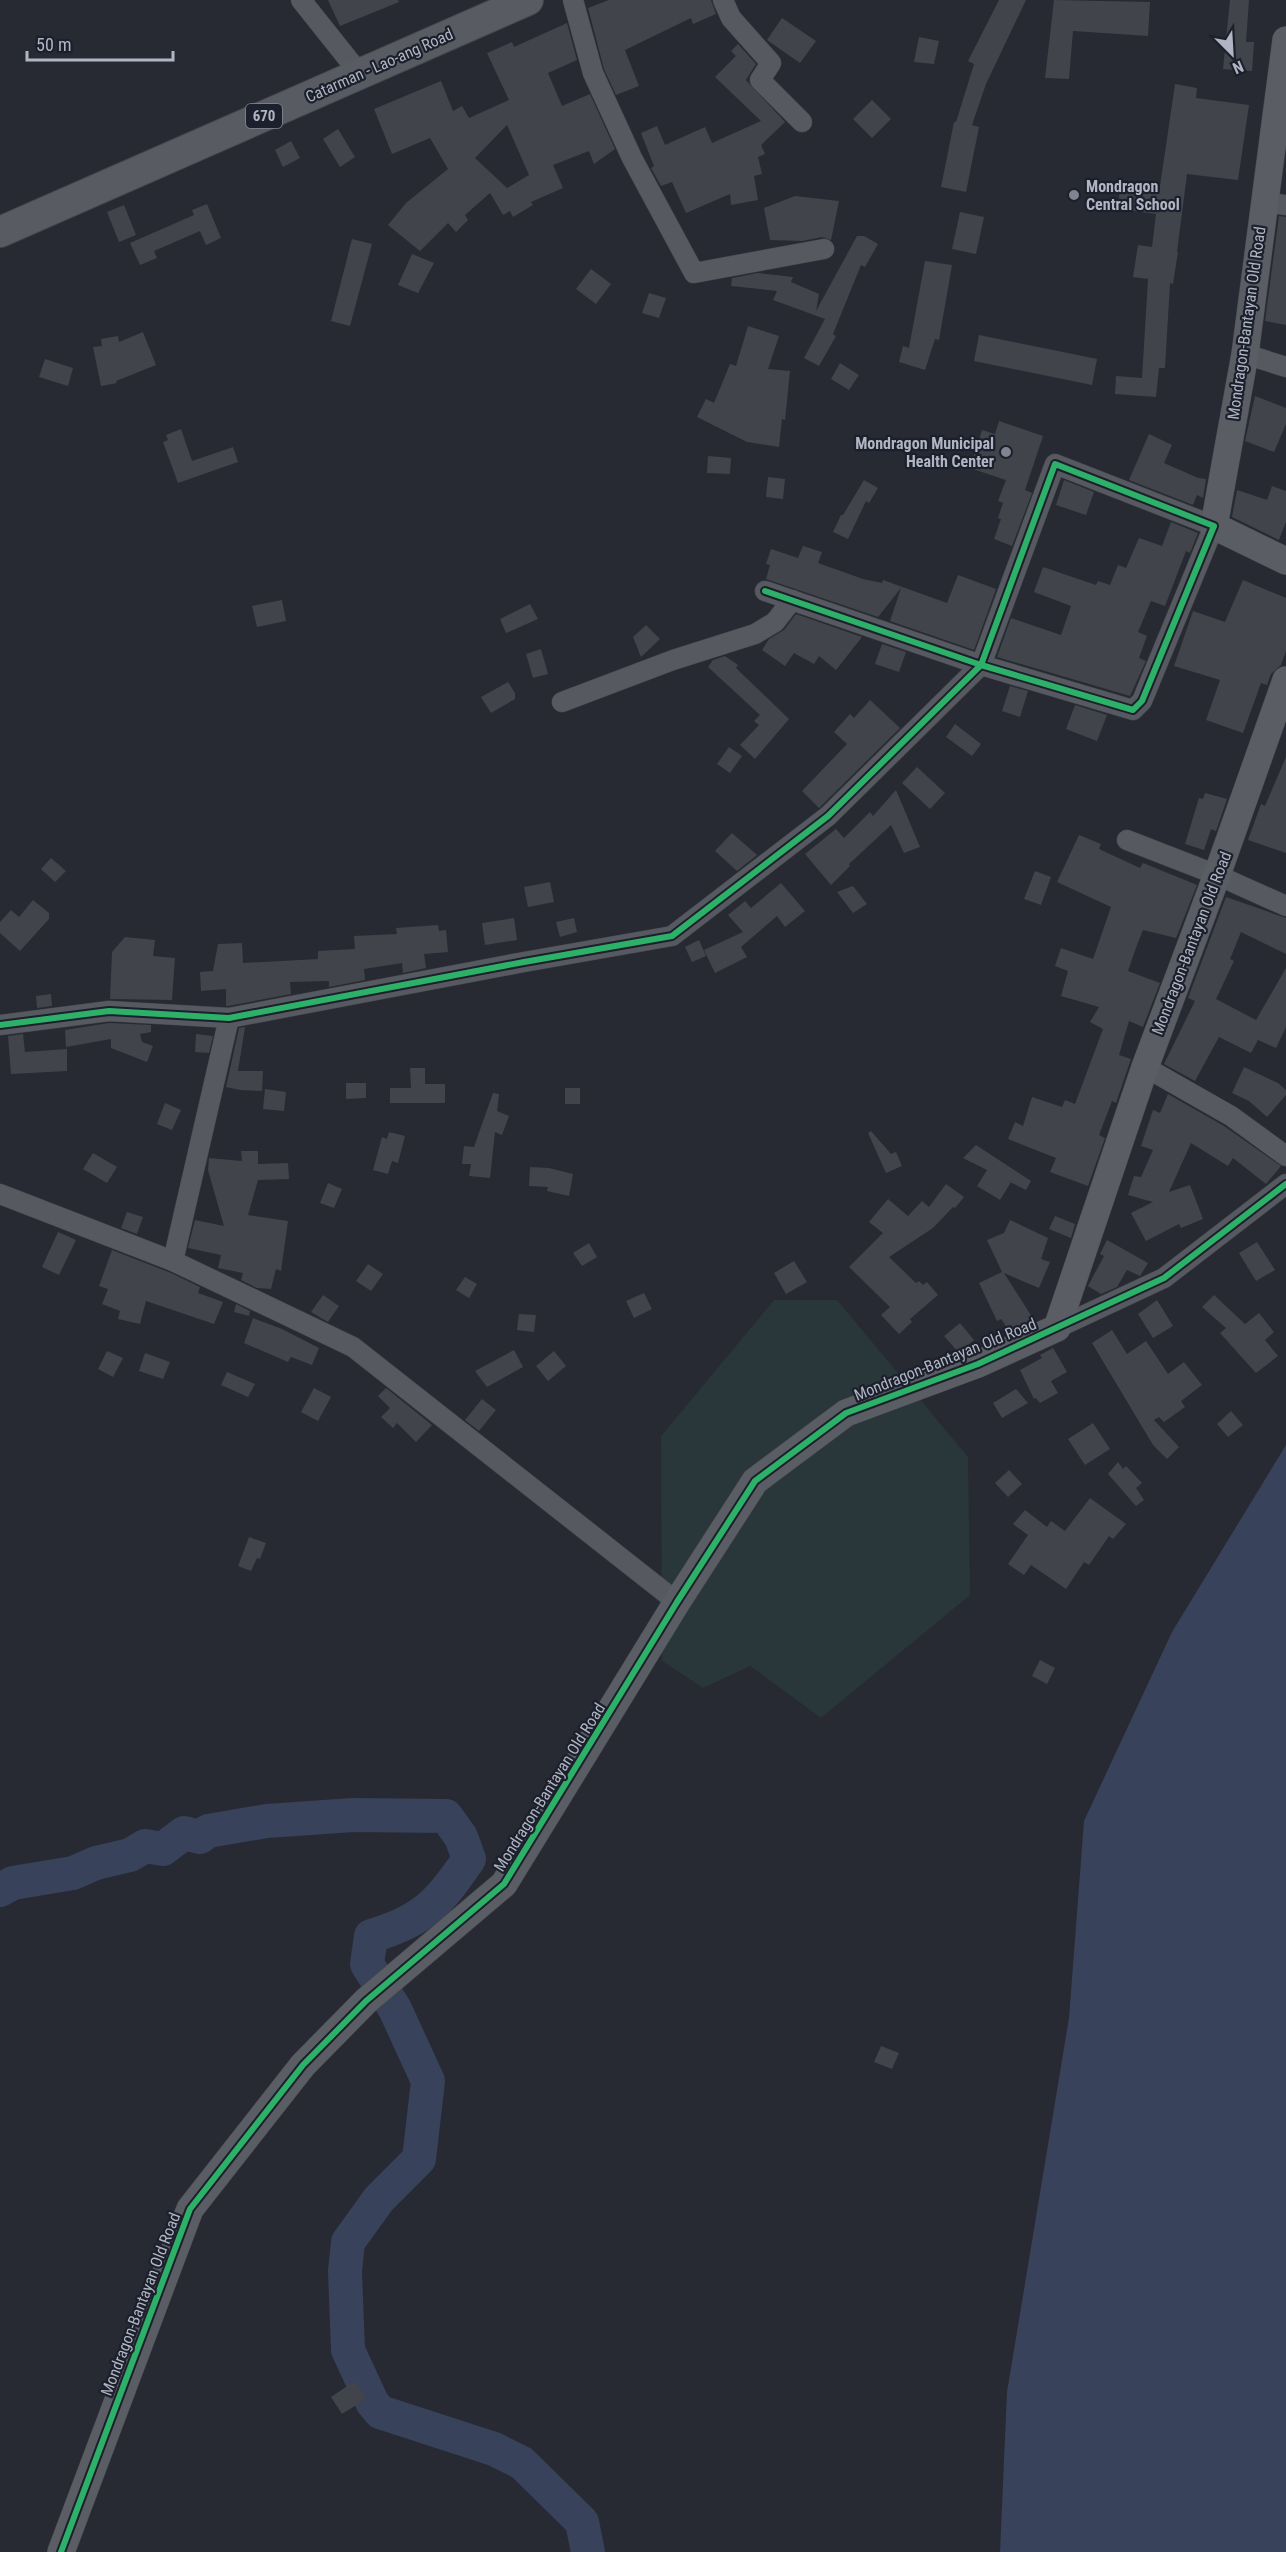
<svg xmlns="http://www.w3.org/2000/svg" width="1286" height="2552" font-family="'Roboto Condensed',sans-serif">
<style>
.green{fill:#29363a}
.water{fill:#38425a}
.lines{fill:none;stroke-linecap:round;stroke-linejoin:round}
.river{stroke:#38425a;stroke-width:34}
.building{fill:#41444b;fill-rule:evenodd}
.street-casing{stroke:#43454b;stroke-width:21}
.secondary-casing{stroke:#45474f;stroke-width:28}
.primary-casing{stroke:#45474f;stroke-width:32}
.street{stroke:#575960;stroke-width:20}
.secondary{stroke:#5b5d64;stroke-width:27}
.primary{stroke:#595b62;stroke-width:30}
.cycleway-casing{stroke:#1c202c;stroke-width:10}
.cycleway{stroke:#2db169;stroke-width:6}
.poi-dot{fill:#818490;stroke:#1c202c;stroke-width:2}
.labels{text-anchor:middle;stroke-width:4.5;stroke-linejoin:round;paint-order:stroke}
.shield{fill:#1c202c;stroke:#848896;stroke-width:1.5}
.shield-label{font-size:15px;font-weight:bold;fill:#b1b5c3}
.street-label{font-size:16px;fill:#b1b5c3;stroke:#1c202c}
.poi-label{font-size:16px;font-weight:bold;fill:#b1b5c3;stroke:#1c202c;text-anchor:start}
</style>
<rect width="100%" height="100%" fill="#272a32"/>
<path class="green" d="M774,1300H837L968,1457L970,1595L821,1718L750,1666L703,1688L662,1661L661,1436Z"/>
<path class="water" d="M1286,1445V2552H1000L1007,2392L1069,2018L1084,1821L1172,1632Z"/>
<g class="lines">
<path class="river" d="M0,1890L13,1883L73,1873L96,1863L130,1855L145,1846L163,1849L184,1833L200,1837L208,1831L267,1821L353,1815L446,1816L461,1837L469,1859C439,1903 423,1921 371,1936L367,1964L395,2009L428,2081L419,2159L379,2199L348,2242L345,2271L348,2350L372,2402L380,2412L494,2449L522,2463L582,2522L588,2552"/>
</g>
<g class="building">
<path d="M328,0H398L399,2L340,26Z"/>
<path d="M609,0H711L716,14L693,24L691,18L625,50L639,86L616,95L604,69L588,8Z"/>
<path d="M999,0H1026L986,84L972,125L979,127L966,192L941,187L954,122H956L974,64L968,61Z"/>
<path d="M1054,0L1150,2L1148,36L1073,31L1069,79L1045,78Z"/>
<path d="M1230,0H1249L1246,42H1254L1252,71L1223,69Z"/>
<path d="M782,18L816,41L800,63L767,40Z"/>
<path d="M567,23L577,60L548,73L562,106L590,94L615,149L594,164L589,151L553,165L563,188L531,202L533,205L513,217L510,211L503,215L490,193L465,215L468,220L456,232L448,223L420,251L388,225L406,203L448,169L430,138L392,154L374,109L441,81L453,111L462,106L469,118L509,100L487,53L512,42L514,47ZM507,125L529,175L507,188L475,158Z"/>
<path d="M919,37L939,41L934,64L914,62Z"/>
<path d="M738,44L756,64L746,80L785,122L761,145L765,154L758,157L762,174L754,176L758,200L731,205L730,194L686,213L672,182L661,186L651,168L654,166L641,133L657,126L665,145L705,127L712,143L761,121L715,77L736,56L731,51Z"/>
<path d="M1175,84L1197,88L1196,98L1249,105L1238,180L1187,174L1177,252H1178L1173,284L1170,283L1165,368H1159L1156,397L1115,394L1116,376L1142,378L1148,279L1133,277L1138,245L1152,247L1156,214L1118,209L1120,188L1159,193Z"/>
<path d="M872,100L891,119L872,138L853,119Z"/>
<path d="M338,129L355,157L340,167L323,139Z"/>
<path d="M291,141L300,158L283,167L275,150Z"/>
<path d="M795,196L839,201L831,240L822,237L802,241L770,240L764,208Z"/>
<path d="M207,204L221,238L206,245L200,231L154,251L157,258L140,265L130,243L194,215L192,210Z"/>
<path d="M124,205L136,235L119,242L107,212Z"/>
<path d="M960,212L984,217L976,254L952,249Z"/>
<path d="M1279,216L1286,217V325L1265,321Z"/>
<path d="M857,236H864L878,244L865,267L861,265L833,334L836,336L819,366L804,358L825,319L773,300L777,291L731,286L732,278L758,273L793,277L791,282L819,294L816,311Z"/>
<path d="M352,239L372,244L350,326L331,321Z"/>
<path d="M412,254L434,263L418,293L398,285Z"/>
<path d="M925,261L952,265L939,340L935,339L925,370L899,362L903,346L909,348Z"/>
<path d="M591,269L611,284L596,304L576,289Z"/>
<path d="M649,293L666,298L659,318L642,313Z"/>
<path d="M748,326L779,336L768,369L790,371L785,420L782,419L779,447L747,442L697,417L706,399L714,403L730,364L736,366Z"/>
<path d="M143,332L156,365L116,381L117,383L101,386L93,347L102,346L101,339L118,336L119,342Z"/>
<path d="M979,335L1097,359L1092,385L974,361Z"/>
<path d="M45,359L73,368L68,386L39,377Z"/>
<path d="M840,363L859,375L849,390L831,379Z"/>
<path d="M1255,396L1286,408V424L1274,452L1245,441Z"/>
<path d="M999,421L1043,436L1025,490L1032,493L1012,546L994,539L1001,519L998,518L1003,503L998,501L1006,480L970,468L982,430L995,434Z"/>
<path d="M181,429L192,461L233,447L238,462L178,483L163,442L168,440L166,435Z"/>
<path d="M1149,434L1172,445L1164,463L1198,478L1206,479L1203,498L1197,495L1193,505L1129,480Z"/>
<path d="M708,456L731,458L730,474L707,473Z"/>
<path d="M768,477L785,479L783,499L766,497Z"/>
<path d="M864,480L878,488L869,503L866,501L848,539L833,532L841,515H843Z"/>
<path d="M1064,480L1094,492L1086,515L1056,505Z"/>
<path d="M1272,486L1286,491V522L1279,540L1232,517L1237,490L1267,500Z"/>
<path d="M1171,522L1198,533L1190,553L1186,551L1165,606L1151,601L1138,632L1147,636L1139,658L1146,661L1130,696L997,657L1011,618L1061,635L1071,606L1034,592L1043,567L1096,585L1098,581L1110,585L1118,565L1126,568L1139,538L1162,546Z"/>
<path d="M803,546L822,552L818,563L863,579L882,583L883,580L947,603L958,575L996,589L974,650L890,621L901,588L878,617L766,579L770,565L766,564L771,549L798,558Z"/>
<path d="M1243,580L1286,598V651L1281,665L1271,674L1267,685L1261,683L1243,733L1206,720L1220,680L1174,666L1193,611L1225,622Z"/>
<path d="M282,600L286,621L257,627L252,606Z"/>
<path d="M530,604L538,619L506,633L500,619Z"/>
<path d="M796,614L862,637L836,670L819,656L814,664L794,653L785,666L762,650L769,639L784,630Z"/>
<path d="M646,625L660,639L641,657L633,637Z"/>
<path d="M882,644L906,652L899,672L875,664Z"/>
<path d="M541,649L548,674L533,678L526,654Z"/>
<path d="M725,656L738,665L736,668L789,719L755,759L740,745L759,725L754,721L760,715L708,667L713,660Z"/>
<path d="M508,682L515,693V699L491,713L481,697Z"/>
<path d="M1010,686L1028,691L1020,717L1002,711Z"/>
<path d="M870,700L900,728L819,808L802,791L847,744L834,732L850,714L854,718Z"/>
<path d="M1075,705L1107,715L1097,741L1066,729Z"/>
<path d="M955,724L981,744L972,756L946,737Z"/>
<path d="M729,747L742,756L730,773L717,764Z"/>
<path d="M1286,757V853L1248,840L1261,804L1265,806Z"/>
<path d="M917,767L945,793L930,809L902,783Z"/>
<path d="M896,790L920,847L904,853L891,825L849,864L850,866L831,885L805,854L836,829L844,838L870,812L873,816Z"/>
<path d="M1205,793L1227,799L1216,831L1211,829L1204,850L1185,844L1199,798L1203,799Z"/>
<path d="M732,833L757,855L737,871L715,851Z"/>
<path d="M1079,835L1101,844L1099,849L1140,868L1143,863L1197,885L1176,938L1143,930L1137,945L1128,971L1160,983L1143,1027L1129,1021L1119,1055L1131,1059L1116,1103L1112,1101L1099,1135L1105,1138L1088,1186L1050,1172L1056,1158L1008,1139L1015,1122L1023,1126L1032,1097L1062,1107L1065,1100L1075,1104L1103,1029L1090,1022L1099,1007L1061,996L1068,971L1055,966L1061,948L1093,959L1111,907L1057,882Z"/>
<path d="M51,858L66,871L55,882L41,869Z"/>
<path d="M1035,871L1051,877L1041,905L1024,899Z"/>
<path d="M550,882L554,902L528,907L524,887Z"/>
<path d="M781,883L805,911L785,927L777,916L741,947L747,957L715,973L704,950L743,932L728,915L745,901L751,908Z"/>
<path d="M853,886L867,904L853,913L837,892Z"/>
<path d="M1226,897L1286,918V954L1241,932L1230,959L1234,961L1216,999L1256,1020L1286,968V1027L1276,1048L1258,1040L1251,1053L1219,1037L1195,1081L1164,1064L1195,1001L1188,998Z"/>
<path d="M33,900L49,913V919L20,951L0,933V922L11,910L19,917Z"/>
<path d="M514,918L517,940L485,945L482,923Z"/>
<path d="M574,918L577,932L560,937L556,922Z"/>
<path d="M438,925L439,931L446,930L448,952L424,954L426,968L403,973L402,963L364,969L365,980L329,987V981L290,982L291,994L228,1006H226V989L201,991L200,972L213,971L218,944L242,943L243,963L318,959V951L355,949L354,936L397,934L396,928Z"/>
<path d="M125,937L155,940L153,956L175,958L172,1000L110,999L112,952Z"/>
<path d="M699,940L706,956L692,962L685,947Z"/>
<path d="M51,994L52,1006L37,1008L36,996Z"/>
<path d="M109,1023L151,1025V1032L140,1034L142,1042L153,1046L147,1062L111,1048V1039L66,1047L65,1030Z"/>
<path d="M245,1027L238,1071H263L262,1091L240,1090L226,1087L239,1028Z"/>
<path d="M23,1034L25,1052L67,1049V1071L11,1074L8,1036Z"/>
<path d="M196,1034L213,1036L209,1053L195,1052Z"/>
<path d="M1244,1067L1278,1083L1286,1090V1095L1267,1117L1249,1101L1232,1093Z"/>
<path d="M410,1068H425V1084H445V1103H390V1088H411Z"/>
<path d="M346,1083H366V1098L346,1099Z"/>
<rect x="565" y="1088" width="15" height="16"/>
<path d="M265,1089L286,1092L284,1111L263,1109Z"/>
<path d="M493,1093L499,1094L497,1111L509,1116L502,1135L495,1132L490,1178L469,1176L471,1164H462L464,1146L474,1147Z"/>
<path d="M1168,1094L1224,1126L1281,1166L1266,1184L1233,1158L1228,1166L1191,1143L1169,1192L1190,1185L1203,1219L1181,1228L1179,1224L1146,1241L1131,1213L1153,1202L1128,1195L1134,1176L1141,1177L1153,1150L1141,1146L1153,1110L1160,1113Z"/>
<path d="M165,1103L181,1110L172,1130L157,1124Z"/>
<path d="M871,1131L891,1154L896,1152L902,1166L886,1173L868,1133Z"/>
<path d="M389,1132L405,1136L398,1163L392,1161L388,1174L373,1170L382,1137L387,1139Z"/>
<path d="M976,1145L1031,1181L1026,1190L1008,1181L1011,1182L1000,1200L977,1186L987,1170L963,1158Z"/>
<path d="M241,1151H258V1164L288,1163L289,1179L258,1180L248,1215L288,1221L281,1271L276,1269L271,1289L257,1288L241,1280L243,1273L218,1268L221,1255L188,1248L195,1220L224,1226L208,1170L209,1158L242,1161Z"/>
<path d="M93,1153L117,1167L107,1183L83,1169Z"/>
<path d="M530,1167L549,1168L573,1174L569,1196L547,1191L548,1187L529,1186Z"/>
<path d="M328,1183L342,1189L334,1208L320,1203Z"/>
<path d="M946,1184L964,1197L955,1208L953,1207L933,1228L889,1257L916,1283L919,1281L923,1285L927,1282L938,1295L910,1319L912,1322L899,1334L881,1315L890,1307L849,1267L883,1233L869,1222L888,1199L908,1216L922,1201L929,1207Z"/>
<path d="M127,1212L143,1217L137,1234L121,1228Z"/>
<path d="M1055,1216L1075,1224L1071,1238L1049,1229Z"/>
<path d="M1010,1220L1048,1238L1041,1259L1050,1262L1039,1288L1004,1273L1034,1320L1010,1332L1001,1319L997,1321L979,1283L1002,1272L987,1240L1004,1233Z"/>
<path d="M58,1232L76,1240L59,1275L42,1267Z"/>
<path d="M1107,1240L1148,1263L1140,1276L1127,1270L1117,1287L1101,1294L1088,1286L1104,1256L1100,1254Z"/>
<path d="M1257,1242L1275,1270L1256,1281L1239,1253Z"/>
<path d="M589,1243L597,1257L582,1266L573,1253Z"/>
<path d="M112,1250L171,1273L200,1287L198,1293L223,1302L214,1324L146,1301L140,1324L118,1319L120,1311L102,1304L108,1289L99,1286Z"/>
<path d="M794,1261L807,1282L786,1294L774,1273Z"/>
<path d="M368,1264L383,1274L371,1291L356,1281Z"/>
<path d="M465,1277L477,1284L469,1298L456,1290Z"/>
<path d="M644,1293L652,1309L634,1318L626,1301Z"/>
<path d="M323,1295L339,1306L328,1322L311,1312Z"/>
<path d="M1214,1295L1245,1324L1259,1313L1274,1332L1265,1340L1278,1356L1256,1373L1220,1333L1226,1328L1202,1307Z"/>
<path d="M1157,1300L1173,1326L1153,1338L1138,1314Z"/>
<path d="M236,1304L250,1311L249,1316L234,1312Z"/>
<path d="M519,1314L536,1315L534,1332L517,1330Z"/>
<path d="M253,1318L282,1329L319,1348L312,1365L291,1357L288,1362L244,1343Z"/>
<path d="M960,1323L974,1340L959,1353L944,1336Z"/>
<path d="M1112,1330L1127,1354L1146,1341L1168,1374L1184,1362L1202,1385L1181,1401L1185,1407L1164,1422L1159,1417L1154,1420L1179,1447L1167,1459L1153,1445L1092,1343Z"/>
<path d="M1053,1348L1067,1372L1051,1381L1058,1393L1040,1403L1036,1398L1034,1399L1020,1370L1042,1358L1040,1355Z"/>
<path d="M514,1350L523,1367L487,1387L475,1371Z"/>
<path d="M107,1351L123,1358L113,1377L98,1369Z"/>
<path d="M554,1351L566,1366L548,1381L536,1366Z"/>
<path d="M145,1353L170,1362L163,1379L139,1371Z"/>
<path d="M227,1372L255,1384L248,1397L221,1385Z"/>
<path d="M314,1388L331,1397L318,1421L301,1412Z"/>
<path d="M386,1388L432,1425L416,1442L397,1423L393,1428L381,1417L390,1408L378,1396Z"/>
<path d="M1016,1389L1028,1403L1002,1418L993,1403Z"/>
<path d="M482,1399L496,1410L479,1431L465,1420Z"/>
<path d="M1231,1411L1243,1425L1228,1437L1217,1424Z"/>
<path d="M1093,1423L1110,1449L1085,1465L1068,1439Z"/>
<path d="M1118,1462L1123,1469L1126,1466L1142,1483L1136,1488L1144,1500L1136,1506L1108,1474Z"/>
<path d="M1009,1470L1022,1484L1008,1497L995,1483Z"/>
<path d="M1090,1498L1126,1524L1113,1539L1109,1536L1089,1565L1084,1562L1066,1589L1031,1565L1024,1575L1008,1564L1028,1535L1013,1524L1025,1510L1047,1527L1051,1521L1065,1531Z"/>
<path d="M249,1537L266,1543L260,1559L257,1558L251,1571L238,1566Z"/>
<path d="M1040,1660L1055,1668L1047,1684L1032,1676Z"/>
<path d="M881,2046L899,2053L892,2069L874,2062Z"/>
<path d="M355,2381L366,2399L342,2414L331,2397Z"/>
</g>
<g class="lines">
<defs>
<g id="street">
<path d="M301,0L360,74"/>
<path d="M573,0L593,73L632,158L694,273L824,249"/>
<path d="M723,0L731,18L771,63L760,80L802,122"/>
<path d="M1263,202L1286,205"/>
<path d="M1245,354L1286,367"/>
<path d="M562,702L673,660L755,634L775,622L792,600"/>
<path d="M1127,840L1217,875L1286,906"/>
<path d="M0,1025L109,1011L229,1018L524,962L672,936L828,816L981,665L1055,464L1214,526L1142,701L1133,710L981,665L765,591"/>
<path d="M1145,1067L1231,1116L1286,1156"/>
<path d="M0,1194L173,1261L353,1347L677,1602"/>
<path d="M173,1261L229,1018"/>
<path d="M1057,1328L1164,1278L1286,1184"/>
</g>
<g id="secondary">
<path d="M1286,40L1245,354L1214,526L1286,561"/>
<path d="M61,2552L190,2209L303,2065L366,2001L504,1884L677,1602L755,1481L846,1413L978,1364L1057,1328L1145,1067L1217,875L1286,680"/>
</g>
<path id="primary" d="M0,232L528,0"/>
</defs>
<use href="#street" class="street-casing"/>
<use href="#secondary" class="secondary-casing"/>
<use href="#primary" class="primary-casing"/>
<use href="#street" class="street"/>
<use href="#secondary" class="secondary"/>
<use href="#primary" class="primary"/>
<defs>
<g id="cycleway">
<path d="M0,1025L109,1011L229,1018L524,962L672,936L828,816L981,665L1055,464L1214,526L1142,701L1133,710L981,665L765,591"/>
<path d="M61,2552L190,2209L303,2065L366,2001L504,1884L677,1602L755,1481L846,1413L978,1364L1164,1278L1286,1184"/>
</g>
</defs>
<use href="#cycleway" class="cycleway-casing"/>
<use href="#cycleway" class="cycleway"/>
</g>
<g class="poi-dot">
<circle cx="1074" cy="195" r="6"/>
<circle cx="1006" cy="452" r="6"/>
</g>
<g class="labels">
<rect class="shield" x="246" y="104" width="36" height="24" rx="4.5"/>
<g class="shield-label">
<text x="264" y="121">670</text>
</g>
<g class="street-label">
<text transform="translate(379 65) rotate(-24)" y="6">Catarman - Lao-ang Road</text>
<text transform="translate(1246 323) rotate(-82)" y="6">Mondragon-Bantayan Old Road</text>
<text transform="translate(1191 943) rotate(-69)" y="6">Mondragon-Bantayan Old Road</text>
<text transform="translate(945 1359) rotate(-22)" y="6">Mondragon-Bantayan Old Road</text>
<text transform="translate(549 1787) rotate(-58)" y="6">Mondragon-Bantayan Old Road</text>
<text transform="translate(140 2304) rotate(-69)" y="6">Mondragon-Bantayan Old Road</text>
</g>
<g class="poi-label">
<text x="1086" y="192">Mondragon<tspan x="1086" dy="18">Central School</tspan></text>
<text x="994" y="449" text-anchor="end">Mondragon Municipal<tspan x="994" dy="18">Health Center</tspan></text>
</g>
</g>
<g transform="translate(1232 54) rotate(156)" stroke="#1c202c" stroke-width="4.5" paint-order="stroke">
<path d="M0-4.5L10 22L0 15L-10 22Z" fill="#b1b5c3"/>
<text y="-9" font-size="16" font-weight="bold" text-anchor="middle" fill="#b1b5c3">N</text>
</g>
<path d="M27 51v9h146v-9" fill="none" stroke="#b1b5c3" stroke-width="3"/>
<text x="36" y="51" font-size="18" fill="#b1b5c3" stroke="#1c202c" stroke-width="4.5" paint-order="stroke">50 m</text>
</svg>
